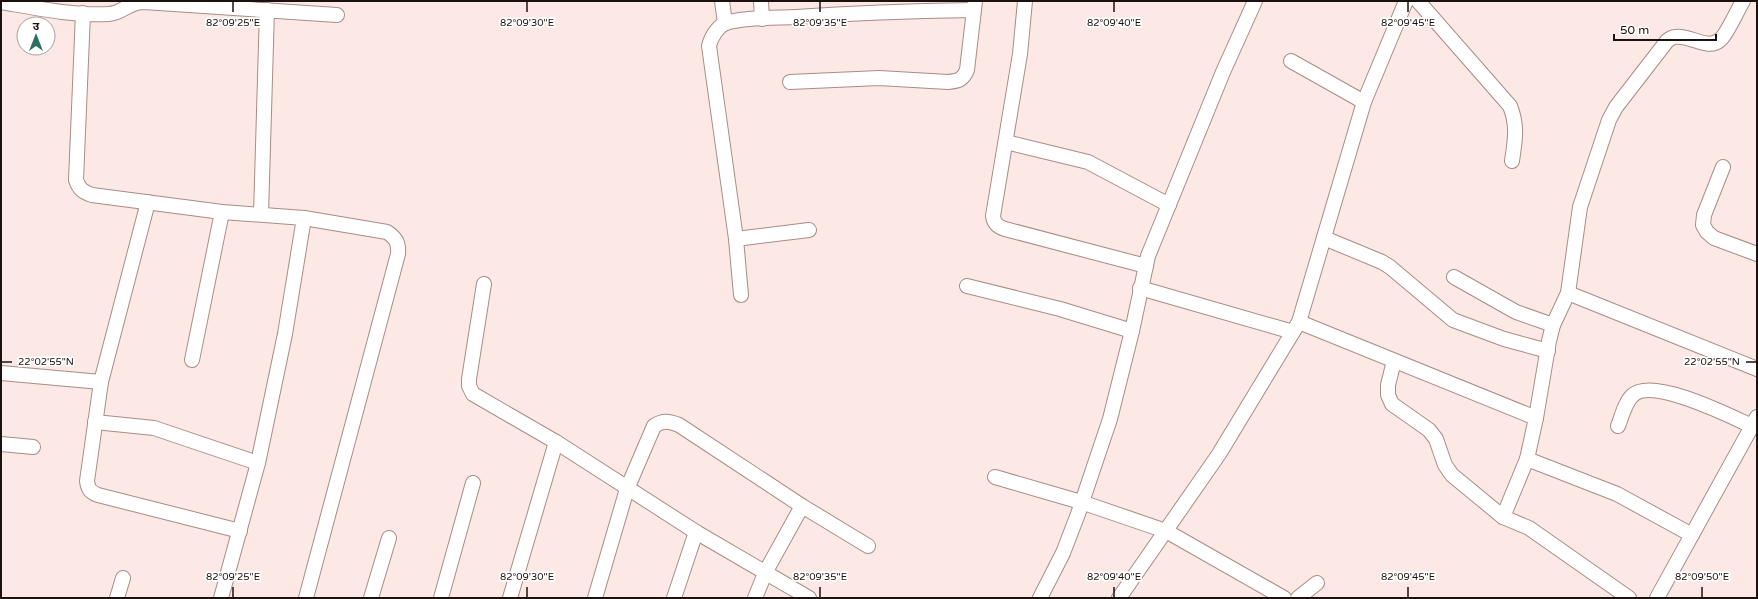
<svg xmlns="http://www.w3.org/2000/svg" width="1758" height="599" font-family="'Varela Round','Noto Sans Devanagari',sans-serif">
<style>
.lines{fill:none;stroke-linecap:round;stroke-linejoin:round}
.minor-casing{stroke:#a88c86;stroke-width:16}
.minor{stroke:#fff;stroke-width:14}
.ticks{fill:none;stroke:#1b110f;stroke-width:1.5}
.ticks-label{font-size:10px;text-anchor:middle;fill:#1b110f;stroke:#fff;stroke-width:3.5;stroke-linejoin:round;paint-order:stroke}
</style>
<rect width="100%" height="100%" fill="#fce9e5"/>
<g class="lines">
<defs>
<g id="minor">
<path d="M722,1L725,23"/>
<path d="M761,1L762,19"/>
<path d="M1025,1L1020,54L993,216C994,224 998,227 1005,229L1146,266"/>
<path d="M1418,1L1510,106C1518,126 1515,140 1512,161"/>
<path d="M1,2C36,8 74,16 109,14C123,13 128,2 144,2L337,15"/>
<path d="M83,13L76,180C79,189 83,192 92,195L222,212L304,218L387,232C396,238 399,243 398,254L306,598"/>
<path d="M1291,61L1364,102"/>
<path d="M790,82L879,78L948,82C958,81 963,80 967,70L975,1"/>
<path d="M1006,142L1088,162L1169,205"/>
<path d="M1723,167L1704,215L1703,225L1707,232L1714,238L1757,254"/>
<path d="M148,202L101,382L87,481C88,489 90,492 98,495L240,531"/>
<path d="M261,214L267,10"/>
<path d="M1324,238L1382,262L1390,267L1453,320L1504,339L1548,351"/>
<path d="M736,239L809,230"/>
<path d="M1454,277L1516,312L1553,325"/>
<path d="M484,284L469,379V386L473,394L556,442L696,532L809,598"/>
<path d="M967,286L1060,309L1132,331"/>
<path d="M1140,288L1293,332"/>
<path d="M1568,293L1757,369"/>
<path d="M741,295L736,239L709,46C711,37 718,26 726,23C745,17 776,18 796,17C855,13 914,11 973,10"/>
<path d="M1299,322L1536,418"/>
<path d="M192,360L222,212"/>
<path d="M1394,361L1388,385V395L1392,404L1429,430L1436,439L1445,465L1452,475L1503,517L1529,528L1629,598"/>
<path d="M1,373L101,382"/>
<path d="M95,422L154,428L258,463"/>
<path d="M1618,426C1622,416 1625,402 1633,395C1653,377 1730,416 1752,426"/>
<path d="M1,444L33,447"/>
<path d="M1527,459L1617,494L1692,535"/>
<path d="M995,477L1081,502L1166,531L1284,598"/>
<path d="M1503,517L1527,459L1536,418L1549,341L1553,325L1568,293L1580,207L1609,120L1616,107L1667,41C1669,39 1673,37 1675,37C1690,34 1708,52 1721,39C1728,32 1737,11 1743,1"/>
<path d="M117,598L123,578"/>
<path d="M221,598L258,463L285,334L304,218"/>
<path d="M371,598L389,538"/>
<path d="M441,598L473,483"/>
<path d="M510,598L556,442"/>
<path d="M595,598L627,489L654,426C663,420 669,421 679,425L802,506L868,546"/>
<path d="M674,598L696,532"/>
<path d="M755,598L766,571L802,506"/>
<path d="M1040,598L1063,553L1078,514L1110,419L1132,331L1148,256L1223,72L1255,1"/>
<path d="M1119,598L1219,454L1299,322L1364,102L1406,1"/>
<path d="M1298,598L1317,583"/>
<path d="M1657,598L1757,417"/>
</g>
</defs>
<use href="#minor" class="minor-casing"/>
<use href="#minor" class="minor"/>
</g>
<path class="ticks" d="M233,2V12M527,2V12M820,2V12M1114,2V12M1408,2V12M2,362H12M1746,362H1756M233,587V597M527,587V597M820,587V597M1114,587V597M1408,587V597M1702,587V597"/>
<g class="ticks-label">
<text x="233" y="26">82°09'25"E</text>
<text x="527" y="26">82°09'30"E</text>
<text x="820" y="26">82°09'35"E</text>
<text x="1114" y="26">82°09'40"E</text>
<text x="1408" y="26">82°09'45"E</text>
<text x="46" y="365">22°02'55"N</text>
<text x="1712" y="365">22°02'55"N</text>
<text x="233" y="580">82°09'25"E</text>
<text x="527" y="580">82°09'30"E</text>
<text x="820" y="580">82°09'35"E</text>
<text x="1114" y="580">82°09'40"E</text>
<text x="1408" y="580">82°09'45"E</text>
<text x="1702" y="580">82°09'50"E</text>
</g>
<rect width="1758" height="599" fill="none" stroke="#1b110f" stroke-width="4"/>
<g transform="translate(36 36)"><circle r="19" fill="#ffffff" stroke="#a4a09f"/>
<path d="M0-3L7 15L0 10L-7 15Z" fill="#2c7062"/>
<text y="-6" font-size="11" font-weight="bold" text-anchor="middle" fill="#1b110f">उ</text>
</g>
<path d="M1614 34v6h102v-6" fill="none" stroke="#1b110f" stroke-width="2"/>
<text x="1620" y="34" font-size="12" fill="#1b110f" stroke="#ffffff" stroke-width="3" paint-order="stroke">50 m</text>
</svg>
